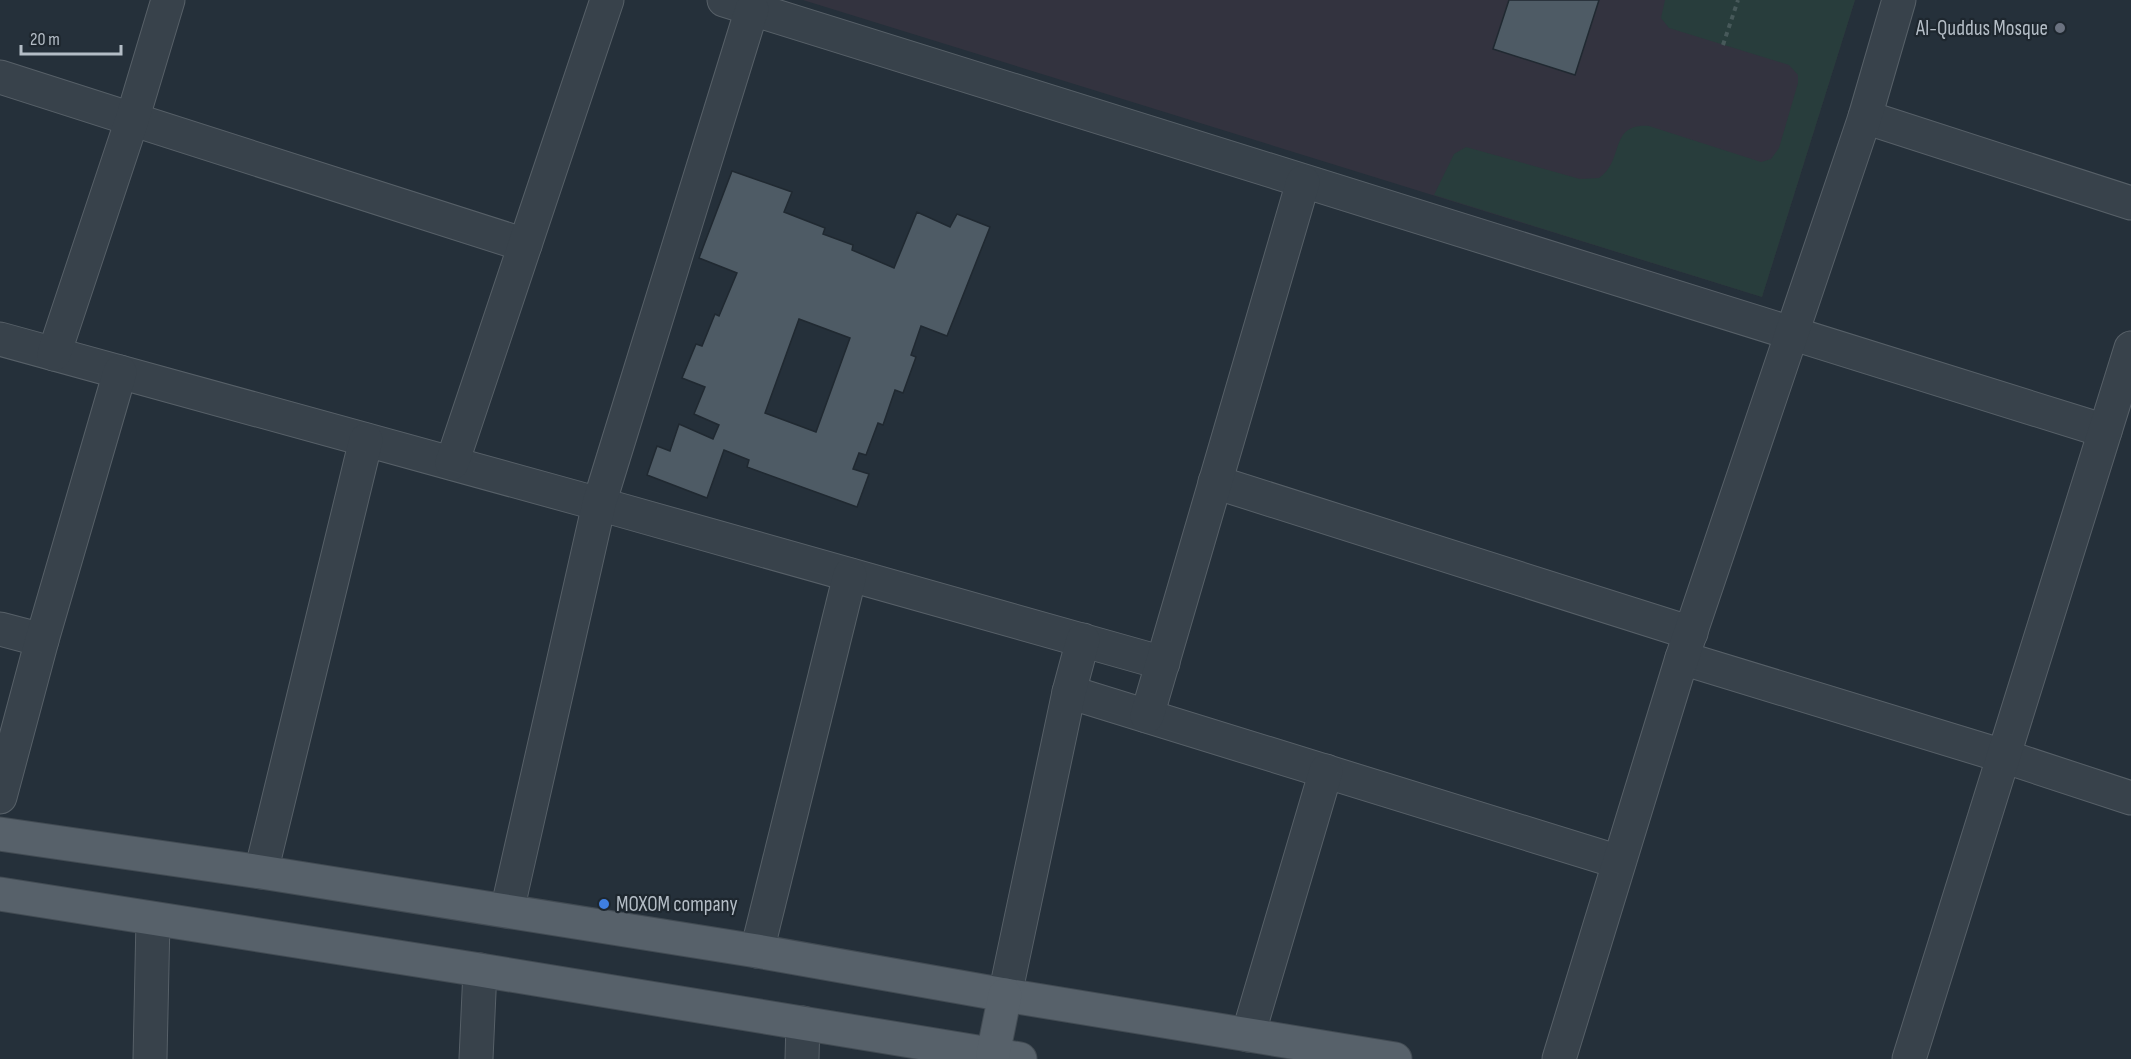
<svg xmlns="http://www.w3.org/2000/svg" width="2131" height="1059" font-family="'Sofia Sans Condensed',sans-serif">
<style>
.medical{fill:#33333f}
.green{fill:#283d3c}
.building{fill:#4e5b65;stroke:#202931;stroke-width:1.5;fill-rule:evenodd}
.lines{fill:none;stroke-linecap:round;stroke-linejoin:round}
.minor-casing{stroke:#576068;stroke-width:35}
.major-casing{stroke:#424b53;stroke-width:35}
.path{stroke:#47595a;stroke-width:4;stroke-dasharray:4.5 4.5;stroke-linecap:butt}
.minor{stroke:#38424b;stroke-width:33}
.major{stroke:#57616a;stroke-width:33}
.worship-dot{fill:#6b7280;stroke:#1e272f;stroke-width:2}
.shop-dot{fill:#3f7fe0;stroke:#1e272f;stroke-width:2}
.labels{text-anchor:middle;stroke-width:4.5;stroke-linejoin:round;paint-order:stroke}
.poi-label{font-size:21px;fill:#b4bdc6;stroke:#1e272f;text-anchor:end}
</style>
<rect width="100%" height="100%" fill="#25303a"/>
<path class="medical" d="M803,0H1855L1762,297Z"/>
<path class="green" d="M1665,0H1855L1762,297L1434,195L1454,154L1466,147L1580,179L1599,178C1625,161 1608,123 1649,126L1761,162L1771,159L1779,148L1798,83V75L1789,65L1669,28L1661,18Z"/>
<g class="building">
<path d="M1509,0H1599L1575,75L1493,49Z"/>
<path d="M732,171L792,192L784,212L825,228L823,234L853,245L852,250L894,268L917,212L950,227L957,214L990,227L947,336L921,326L911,355L916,357L903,393L895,390L883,425L878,423L866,455L859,453L853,469L869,474L857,507L747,467L749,460L724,450L707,498L647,475L657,446L670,451L679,424L713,439L719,425L694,414L705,387L682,378L696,344L702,346L715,314L719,316L737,273L699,258ZM799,319L850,338L816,432L765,413Z"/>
</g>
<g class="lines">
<defs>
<g id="minor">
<path d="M724,0L2105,431"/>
<path d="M0,77L525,245"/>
<path d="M1865,117L2131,203"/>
<path d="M0,339L599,504L1163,663"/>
<path d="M54,354L132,120L168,0"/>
<path d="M452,463L607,0"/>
<path d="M1215,482L1691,633"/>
<path d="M0,629L42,640"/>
<path d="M1682,658L2003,756L2131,798"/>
<path d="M1069,692L1619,862"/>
<path d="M1147,716L1303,182"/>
<path d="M0,797L42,640L120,372"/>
<path d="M261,872L366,440"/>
<path d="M507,911L599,504L752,9"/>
<path d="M757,951L850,575"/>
<path d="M1005,995L1069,692L1083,640"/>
<path d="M1248,1035L1326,771"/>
<path d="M150,1059L153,920"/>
<path d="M476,1059L480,970"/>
<path d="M802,1059L803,1023"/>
<path d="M1559,1059L1682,658L1865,117L1899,0"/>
<path d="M1909,1059L2131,348"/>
</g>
<g id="major">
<path d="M0,834L261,872L757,951L1005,995L1395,1059"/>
<path d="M0,894L480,970L1020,1059"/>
<path d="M993,1054L1005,995"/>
</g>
</defs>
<use href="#minor" class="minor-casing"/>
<use href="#major" class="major-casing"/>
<path class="path" d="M1723,45L1738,0"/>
<use href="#minor" class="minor"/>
<use href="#major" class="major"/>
</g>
<circle class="worship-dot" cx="2060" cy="28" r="6"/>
<circle class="shop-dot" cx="604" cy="904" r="6"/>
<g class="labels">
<g class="poi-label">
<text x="2048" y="35">Al-Quddus Mosque</text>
<text x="616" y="911" text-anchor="start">MOXOM company</text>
</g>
</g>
<path d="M21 45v9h100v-9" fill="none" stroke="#b4bdc6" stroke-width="3"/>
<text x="30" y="45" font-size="18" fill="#b4bdc6" stroke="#1e272f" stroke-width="4.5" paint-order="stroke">20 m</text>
</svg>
